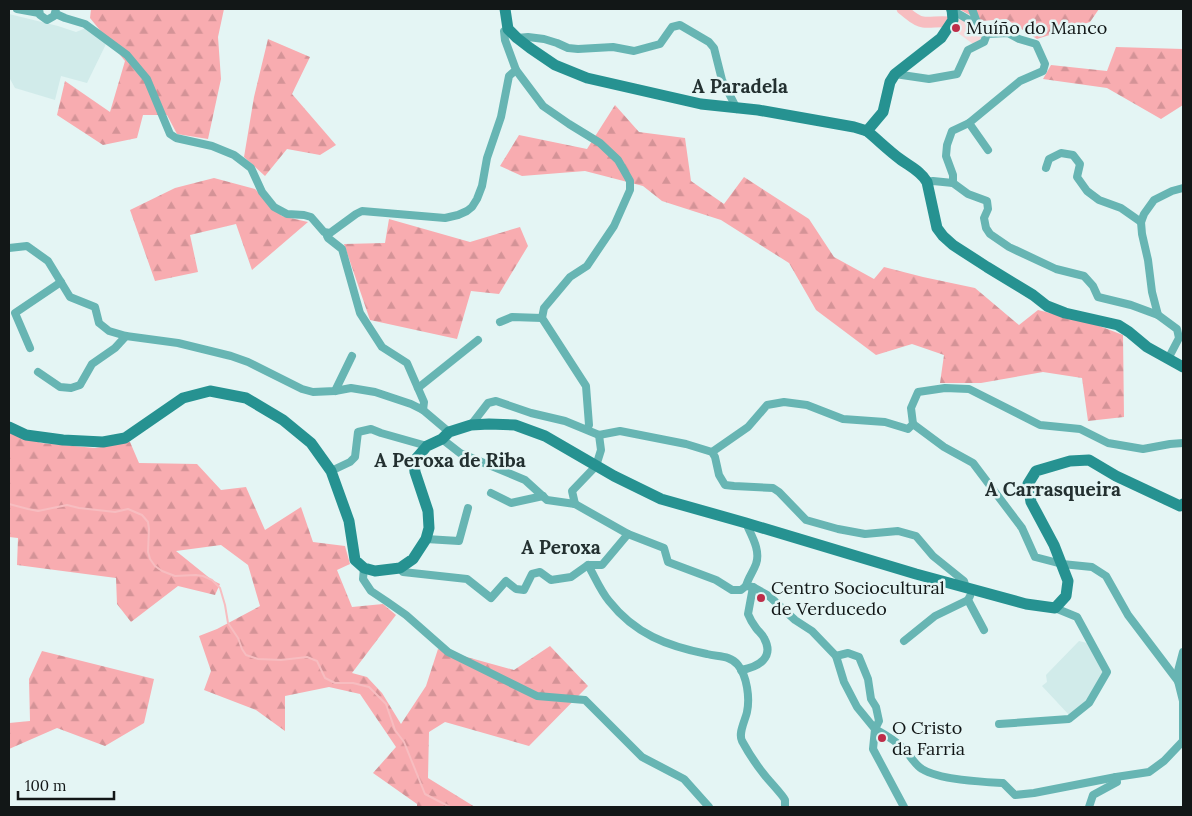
<svg xmlns="http://www.w3.org/2000/svg" width="1192" height="816" font-family="Lora,serif">
<style>
.built{fill:#d1ebea}
.forest{fill:url(#forest-firs)}
.park{fill:#f8d9da}
.lines{fill:none;stroke-linecap:round;stroke-linejoin:round}
.stream{stroke:#f7bdc0;stroke-width:2}
.river{stroke:#f7bdc0;stroke-width:11}
.street{stroke:#67b5b3;stroke-width:8}
.secondary{stroke:#269291;stroke-width:11}
.poi-dot{fill:#be2d49;stroke:#e4f5f4;stroke-width:2}
.labels{text-anchor:middle;stroke-width:5;stroke-linejoin:round;paint-order:stroke}
.poi-label{font-size:18px;fill:#121717;stroke:#e4f5f4;text-anchor:start}
.neighbourhood-label{font-size:19px;font-weight:bold;fill:#233030;stroke:#e4f5f4}
</style>
<defs>
<pattern id="forest-firs" width="22" height="20" patternUnits="userSpaceOnUse" patternTransform="scale(1.25)"><rect width="22" height="20" fill="#f8acb0"/><path d="M5 1l3.5 6h-7zM16 11l3.5 6h-7z" fill="#d49397"/></pattern>
</defs>
<rect width="100%" height="100%" fill="#e4f5f4"/>
<g class="built">
<path d="M9,14L58,26L76,32L86,28L106,44L87,83L61,76L55,100L15,88L10,79H9Z"/>
<path d="M1079,641L1087,643L1105,671L1089,701L1071,717L1042,686L1047,682L1046,675Z"/>
</g>
<g class="forest">
<path d="M91,9H224L218,37L221,79L208,139L177,134L167,115H143L137,138L103,145L57,115L65,81L110,112L125,61L90,18Z"/>
<path d="M959,9H1099L1090,22L1037,39L1006,19L981,21Z"/>
<path d="M268,39L310,57L292,94L336,145L320,155L287,149L265,176L244,157L254,97Z"/>
<path d="M1116,47L1183,49V105L1161,119L1107,88L1043,79L1051,65L1107,71Z"/>
<path d="M615,105L639,132L685,138L691,181L724,204L744,177L809,219L834,257L874,279L884,267L923,277L975,288L1019,325L1038,310L1094,324L1123,335L1124,417L1088,421L1082,378L1043,372L981,383H940L944,355L912,344L876,355L816,310L789,263L721,220L662,201L643,186L585,171L522,176L500,166L519,135L587,149Z"/>
<path d="M214,178L255,189L282,216L308,222L252,270L236,224L190,235L198,272L155,281L130,210L175,188Z"/>
<path d="M389,219L470,242L520,227L528,246L499,294L471,291L457,339L370,320L344,244L385,243Z"/>
<path d="M9,430L41,443L95,448L130,442L139,463L197,464L221,490L246,487L265,530L301,507L313,542L345,546L350,564L337,570L352,607L383,604L396,615L352,673L367,677L382,693L401,724L426,686L438,649L514,670L550,646L588,686L529,746L445,722L429,732L428,778L475,807H417V804L373,773L396,747L360,694L329,687L285,696V731L256,710L204,690L211,671L199,636L217,629L260,606L248,565L221,545L176,551L212,580L220,584L215,595L178,586L131,622L117,604L116,578L17,565L18,538L9,537Z"/>
<path d="M42,651L154,679L144,723L105,746L57,728L9,749V723L30,721L29,679Z"/>
</g>
<path class="park" d="M961,17L980,30L983,34L982,39L973,44L958,33L959,26L955,24Z"/>
<g class="lines">
<path class="stream" d="M9,504L28,509L38,511L67,505L79,508L115,512L128,509L142,515L148,522L149,529L148,552L150,559L155,566L162,571L175,576L196,575L203,576L212,580L220,588L225,605L228,623L238,638L242,649L246,655L258,659L281,660L307,657L317,661L325,678L335,683H353L369,687L386,704L395,730L404,742L425,794L450,807"/>
<path class="river" d="M902,9C908,13 915,21 923,22C930,23 939,21 948,22"/>
<g class="street">
<path d="M17,9L39,13"/>
<path d="M39,9L40,15L47,20L54,16L56,9"/>
<path d="M972,9L978,25"/>
<path d="M56,14L65,18L85,24L127,55L147,79L170,134L176,138L212,146L234,155L251,168L262,192L274,207L287,214L304,215L311,217L324,232L330,233L356,214L362,211L445,218L458,215L467,211L472,207L477,199L482,186L487,158L501,117L509,76L516,70L505,40L504,31L508,29"/>
<path d="M517,38L528,37L544,39L557,43L568,48L578,49L613,47L634,51L660,44L672,27L680,25L709,42L714,48L722,80L737,109"/>
<path d="M516,70L543,106L569,124L600,143L618,160L630,181V190L614,226L587,266L570,277L544,308L542,318L586,386L589,425L587,429"/>
<path d="M895,74L929,79L957,74L968,50L984,42L987,34L978,25L950,9"/>
<path d="M969,123L988,150"/>
<path d="M1046,168L1049,159L1061,153L1073,155L1080,164L1077,177L1087,191L1099,200L1121,208L1141,222"/>
<path d="M927,182L933,181L953,183L968,194L987,201L988,209L984,218L986,228L990,234L1009,247L1056,269L1084,276L1093,286L1098,297L1131,305L1158,315"/>
<path d="M953,183V175L946,156L947,145L952,131L969,123L1020,81L1043,71L1045,64L1036,44L1019,39L1008,33L987,34"/>
<path d="M328,233L327,236L328,238L342,249L360,313L382,347L407,363L424,402L423,410"/>
<path d="M9,248L27,246L48,261L70,297L95,307L99,323L109,331L126,336L178,343L231,356L248,362L302,389L313,392L335,391L351,388L375,392L411,404L423,410L449,432"/>
<path d="M500,322L512,317L542,318"/>
<path d="M30,348L15,313L61,282"/>
<path d="M1168,359L1179,338L1177,329L1158,315L1152,292L1148,260L1142,234L1141,222L1144,214L1154,200L1172,191L1183,188"/>
<path d="M38,372L60,387L71,388L80,385L92,364L115,348L126,336"/>
<path d="M418,388L478,340"/>
<path d="M335,391L352,356"/>
<path d="M913,424L944,447L973,463L1022,528L1035,557L1062,564L1092,567L1106,576L1128,615L1178,681L1183,701V741"/>
<path d="M471,425L488,403L496,401L531,413L565,421L599,435L620,431L686,444L712,452L715,457L719,475L725,485L734,486L773,488L779,492L806,520L838,529L865,534L898,531L916,536L933,556L964,581L966,588"/>
<path d="M442,439L460,453L525,480L547,500L575,504L628,534L664,548L668,562L716,580L732,590H741L746,586L753,587L769,596L795,620L812,631L836,656L844,682L857,707L875,729L873,749L904,807"/>
<path d="M712,452L748,427L767,405L784,402L807,405L843,419L885,422L908,429L913,424L911,408L918,392L945,388L969,389L1040,425L1080,429L1108,443L1143,449L1170,444L1183,443"/>
<path d="M331,471L350,462L355,457L358,432L371,429L381,433L427,446"/>
<path d="M491,493L511,503L543,496"/>
<path d="M575,504L572,491L596,466L601,450L599,435"/>
<path d="M746,523C751,535 761,550 756,564C753,572 748,578 746,586"/>
<path d="M426,539L459,541L468,508"/>
<path d="M588,565C595,577 600,590 609,601C635,634 667,646 707,654C718,657 730,655 738,665C747,676 750,698 747,712C745,721 738,733 742,741C748,752 755,763 763,773C767,779 783,795 785,800C785,802 785,805 785,807"/>
<path d="M364,568L363,579L371,591L386,601L406,615L448,652L537,696L585,700L642,757L684,779L709,807"/>
<path d="M400,568L403,572L467,579L491,598L506,581L516,589L524,590L532,574L540,572L551,580L571,577L588,565H602L628,534"/>
<path d="M970,596L968,600L984,630"/>
<path d="M904,641L935,616L968,600"/>
<path d="M836,656L848,653L859,657L868,679L871,699L876,707L879,721L875,729C886,735 895,740 904,749C910,755 915,765 922,769C939,780 983,782 1003,783L1015,795L1034,793L1116,777L1149,772L1164,761L1183,741"/>
<path d="M741,670C758,667 775,658 764,638C762,634 759,632 756,628C753,624 750,619 748,614L753,587"/>
<path d="M1178,681V671L1183,652"/>
<path d="M999,724L1069,719L1089,703L1107,672L1077,617L1055,608"/>
<path d="M1089,807L1093,795L1117,782L1116,777"/>
</g>
<g class="secondary">
<path d="M505,9L508,29L517,38L530,48L555,65L587,78L701,104L758,110L854,127L867,131"/>
<path d="M952,9L953,20L941,38L895,74L890,82L883,112L867,131C878,140 888,150 900,159C909,166 921,171 927,182L937,228L943,236L953,245L987,267L1033,295L1047,306L1065,313L1118,325L1129,332L1147,347L1183,367"/>
<path d="M9,427L26,435L63,440L103,442L125,438L183,398L210,391L246,398L283,420L311,443L331,471L349,521L355,560L364,568L375,571L400,568L413,559L426,539L429,528L428,511L415,472L414,461L427,446L442,439L449,432L471,425L489,424L515,425L545,436L614,476L661,499L746,523L916,574L1026,604L1055,608L1066,596L1068,581L1054,545L1031,502L1028,484L1036,471L1070,461L1089,460L1116,476L1180,506L1183,504"/>
</g>
</g>
<g class="poi-dot">
<circle cx="956" cy="28" r="5"/>
<circle cx="761" cy="598" r="5"/>
<circle cx="882" cy="738" r="5"/>
</g>
<g class="labels">
<g class="poi-label">
<text x="966" y="34">Muíño do Manco</text>
<text x="771" y="594">Centro Sociocultural<tspan x="771" dy="21">de Verducedo</tspan></text>
<text x="892" y="734">O Cristo<tspan x="892" dy="21">da Farria</tspan></text>
</g>
<g class="neighbourhood-label">
<text x="740" y="93">A Paradela</text>
<text x="450" y="467">A Peroxa de Riba</text>
<text x="1053" y="496">A Carrasqueira</text>
<text x="561" y="554">A Peroxa</text>
</g>
</g>
<rect width="1192" height="816" fill="none" stroke="#121717" stroke-width="20"/>
<path d="M18 791v8h96v-8" fill="none" stroke="#121717" stroke-width="2.5"/>
<text x="25" y="791" font-size="15" fill="#121717" stroke="#e4f5f4" stroke-width="4" paint-order="stroke">100 m</text>
</svg>
